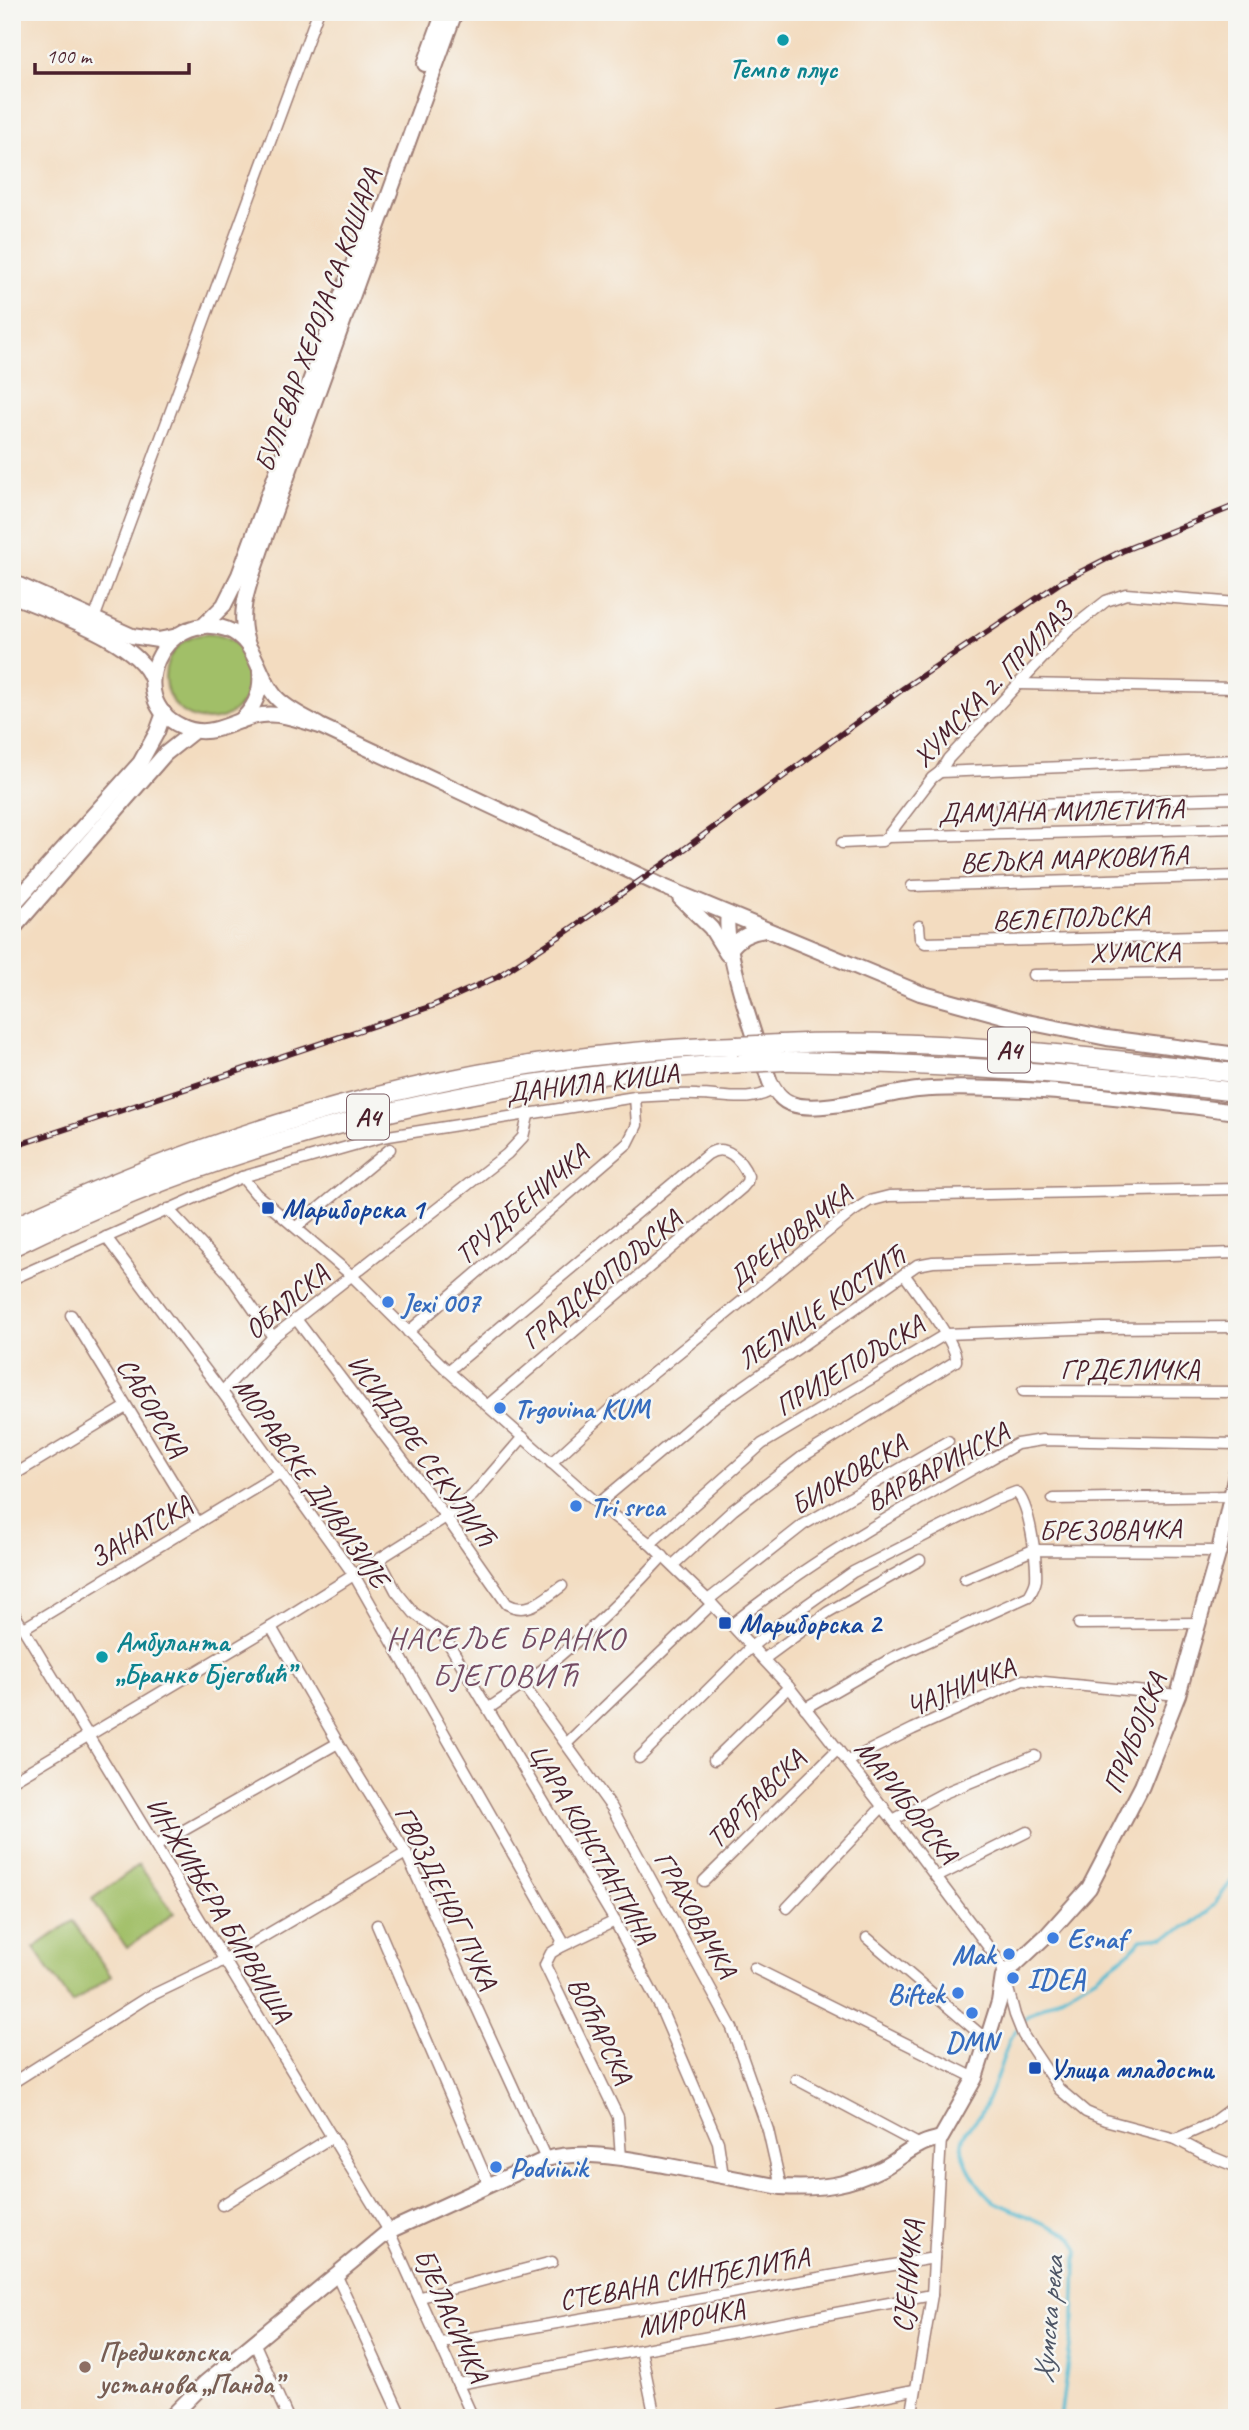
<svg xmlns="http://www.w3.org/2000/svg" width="1249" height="2430" font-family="Caveat,sans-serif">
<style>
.green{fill:#a1bf67;stroke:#766f49;stroke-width:2}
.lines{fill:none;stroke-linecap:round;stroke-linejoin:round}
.stream{stroke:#52bad0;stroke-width:3.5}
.street-casing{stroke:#9e7e76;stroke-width:13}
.secondary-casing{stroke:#9e7e76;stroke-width:18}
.highway-casing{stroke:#9e7e76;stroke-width:21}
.street{stroke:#fff;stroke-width:10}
.secondary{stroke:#fff;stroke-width:14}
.highway{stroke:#fff;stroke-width:18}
.rail-casing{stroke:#4a1f2b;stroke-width:6}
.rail{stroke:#f6f6f2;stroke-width:3.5;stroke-dasharray:10;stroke-linecap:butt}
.highway-bridge-casing{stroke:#9e7e76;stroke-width:21;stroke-linecap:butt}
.highway-bridge{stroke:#fff;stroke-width:18}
.culture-dot{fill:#0f9aa8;stroke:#f6f6f2;stroke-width:2.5}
.transit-dot{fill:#1a4fb4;stroke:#f6f6f2;stroke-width:2.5}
.shop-dot{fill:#3f7fe0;stroke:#f6f6f2;stroke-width:2.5}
.education-dot{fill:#8d6e63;stroke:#f6f6f2;stroke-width:2.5}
.labels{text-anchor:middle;stroke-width:5;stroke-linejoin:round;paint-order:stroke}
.shield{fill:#f6f6f2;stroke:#7e6067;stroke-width:2}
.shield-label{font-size:26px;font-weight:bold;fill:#4a1f2b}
.culture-label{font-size:28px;font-weight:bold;fill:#0d838f;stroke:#f6f6f2}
.street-label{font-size:28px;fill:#4a1f2b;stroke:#f6f6f2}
.transit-label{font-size:28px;font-weight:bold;fill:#164399;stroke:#f6f6f2;text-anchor:start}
.shop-label{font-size:28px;font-weight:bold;fill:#366cbe;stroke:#f6f6f2;text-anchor:start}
.education-label{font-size:28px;font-weight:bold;fill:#785e54;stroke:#f6f6f2;text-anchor:start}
.water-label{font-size:30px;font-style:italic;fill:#4d5565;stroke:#f6f6f2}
.quarter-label{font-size:32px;letter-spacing:2px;fill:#744c64;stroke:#f6f6f2}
</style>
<rect width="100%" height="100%" fill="#f6f6f2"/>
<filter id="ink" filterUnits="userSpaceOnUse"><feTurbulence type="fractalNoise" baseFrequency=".0143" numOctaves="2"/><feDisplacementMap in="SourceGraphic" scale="14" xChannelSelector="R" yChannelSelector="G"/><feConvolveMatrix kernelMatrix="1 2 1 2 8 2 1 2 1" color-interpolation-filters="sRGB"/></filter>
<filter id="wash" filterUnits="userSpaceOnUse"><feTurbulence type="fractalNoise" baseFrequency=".00686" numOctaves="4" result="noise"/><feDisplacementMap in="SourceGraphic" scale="28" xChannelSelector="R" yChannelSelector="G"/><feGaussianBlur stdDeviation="1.57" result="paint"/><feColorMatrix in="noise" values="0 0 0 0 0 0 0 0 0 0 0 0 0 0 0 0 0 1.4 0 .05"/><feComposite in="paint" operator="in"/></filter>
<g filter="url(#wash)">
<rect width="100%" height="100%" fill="#f3dcc0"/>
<g class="green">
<circle cx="208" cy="677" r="43"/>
<path d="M139,1865L174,1913L127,1948L92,1899Z"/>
<path d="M73,1921L111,1976L72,2003L34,1948Z"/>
</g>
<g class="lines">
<g class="stream">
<path d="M1022,2023L1026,2017L1095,1977L1130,1952L1142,1939L1164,1937L1192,1924L1209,1911L1237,1874"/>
<path d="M1017,2029L1010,2038C1002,2060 992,2096 980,2115C974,2123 963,2131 962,2142C960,2160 981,2192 995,2202L1066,2233L1073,2239L1079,2251L1076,2262L1074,2318L1060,2418"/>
</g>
</g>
</g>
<g filter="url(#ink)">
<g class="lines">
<defs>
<g id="street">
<path d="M94,619L318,12"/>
<path d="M1019,684L1237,688"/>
<path d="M940,772L1237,760"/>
<path d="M1001,805L1237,798"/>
<path d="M887,837L1237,828"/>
<path d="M842,843L882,841L887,837L932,778L940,772L948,759L1068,631L1106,601L1126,594L1237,603"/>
<path d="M912,886L1237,876"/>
<path d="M919,926L920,938L925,943L1237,935"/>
<path d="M1033,975L1237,972"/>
<path d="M242,1177L256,1194L351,1275L448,1371L598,1504L650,1544L712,1604L789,1687L893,1820L996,1957L1003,1970L1015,2015L1023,2035L1059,2089L1086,2112L1105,2120L1176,2139L1210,2124L1237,2104"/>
<path d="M168,1209L229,1274L273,1337"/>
<path d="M296,1227L390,1149"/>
<path d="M106,1237L222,1392L354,1575L562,1940L559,1948"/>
<path d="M12,1279L242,1177L382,1137L635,1097C656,1096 676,1094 697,1095C724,1095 750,1104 774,1089"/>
<path d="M71,1315L198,1523"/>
<path d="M296,1319L446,1517L507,1604C528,1616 545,1598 562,1586"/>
<path d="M408,1332L628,1143L637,1125L635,1097"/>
<path d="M448,1371L708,1154C726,1142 741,1160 748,1176L747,1182L742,1188L488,1405"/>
<path d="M1023,1391L1237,1392"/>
<path d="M222,1392L273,1337L507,1154L523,1137L529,1112"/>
<path d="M551,1463L619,1401L852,1212L869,1201L889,1196L1237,1189"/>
<path d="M12,1476L126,1407"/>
<path d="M1053,1499L1231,1496"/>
<path d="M598,1504L714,1407L917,1265L933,1262L1237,1253"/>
<path d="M650,1544L762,1444L946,1334L1102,1328L1237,1327"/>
<path d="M379,1559L396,1591L414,1613L443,1634L612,1916L660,2007L718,2142L723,2176"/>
<path d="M673,1565L733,1510L802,1457L956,1361C958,1344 915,1290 904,1274"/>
<path d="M965,1579L1033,1550L1219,1551"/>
<path d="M708,1600L803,1525L948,1441"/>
<path d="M12,1610L389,2231L473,2418"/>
<path d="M1079,1624L1199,1623"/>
<path d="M731,1625C819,1553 918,1500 1017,1444L1042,1440L1237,1444"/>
<path d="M271,1627L338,1743L406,1853L546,2159"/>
<path d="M24,1628L280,1473"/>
<path d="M764,1659L828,1612L920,1560"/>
<path d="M524,1686L612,1808L732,2028L768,2130L781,2187"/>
<path d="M489,1708C554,1666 611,1613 663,1556"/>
<path d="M567,1743L712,1604"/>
<path d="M639,1758L751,1647L781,1623L853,1572L995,1500L1016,1492C1030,1503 1037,1562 1036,1580C1035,1586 1032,1591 1029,1596L894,1657L805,1708"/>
<path d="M714,1760L789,1687"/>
<path d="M848,1761L913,1729L1023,1680L1178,1695"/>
<path d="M12,1781L271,1627L446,1517L473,1495L523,1437"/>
<path d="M893,1820L944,1793L1035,1756"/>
<path d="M156,1846L338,1743"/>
<path d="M937,1877L1027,1832"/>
<path d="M704,1881L838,1749"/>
<path d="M787,1908L883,1806"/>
<path d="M615,1921L559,1948L551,1953L545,1965L618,2117L621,2158"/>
<path d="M377,1925L489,2185"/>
<path d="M867,1938L987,2040"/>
<path d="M754,1968L975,2078"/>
<path d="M796,2079L920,2145"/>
<path d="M12,2083L146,1998L215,1965L406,1853"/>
<path d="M1176,2139L1202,2153L1237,2167"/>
<path d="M222,2205L332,2137"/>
<path d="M336,2274L402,2418"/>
<path d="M421,2297L552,2262"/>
<path d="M254,2342L288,2418"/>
<path d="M441,2343L934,2258"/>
<path d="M641,2350L655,2418"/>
<path d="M458,2384L932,2295"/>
<path d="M769,2418L914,2390"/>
<path d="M911,2418L932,2295L941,2138"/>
</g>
<g id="secondary">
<path d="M425,64L444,12"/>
<path d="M12,582L132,636L158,640L173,637"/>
<path d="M12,595C50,612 139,640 152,680"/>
<path d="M202,627L224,605L239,575L370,218"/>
<path d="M248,645C235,612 251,580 261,549L455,12"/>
<path d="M240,721C255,708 262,690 260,671"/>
<path d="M320,726C305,717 286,709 275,696C257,675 257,640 226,629C163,608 122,699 181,726C212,741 232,719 262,715C281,712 302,721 320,726L664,887L920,993L1022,1021L1107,1038L1237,1055"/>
<path d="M680,898L711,928L727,954"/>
<path d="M12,906L140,763L157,732L164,713"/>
<path d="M728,914C722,946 758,1047 770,1082C775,1091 781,1101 792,1104C820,1114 886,1093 918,1090C945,1087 971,1088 998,1089C1078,1091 1157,1102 1237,1112"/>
<path d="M12,930L165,754L194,731"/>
<path d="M730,950C738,937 750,932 765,930"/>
<path d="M170,2418L205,2383L389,2231L546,2159C586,2149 628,2159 669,2166C707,2173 744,2180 781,2187C820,2189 848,2186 883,2168C896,2161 907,2151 920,2145C926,2141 934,2140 941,2138L975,2078L999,2002L1003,1976L1048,1934L1089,1888L1142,1786L1178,1695L1219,1551L1237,1470"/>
</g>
<g id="highway">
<path d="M780,1044C933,1037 1085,1057 1237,1073"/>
<path d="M785,1061C936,1063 1086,1074 1237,1092"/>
<path d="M12,1228C238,1121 486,1052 737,1046"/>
<path d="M12,1247C166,1171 332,1119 501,1089C581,1075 662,1068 743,1063"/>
</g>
</defs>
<use href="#street" class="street-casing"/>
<use href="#secondary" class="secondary-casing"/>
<use href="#highway" class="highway-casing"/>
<use href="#street" class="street"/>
<use href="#secondary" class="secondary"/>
<use href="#highway" class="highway"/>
<defs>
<path id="rail" d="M12,1147L432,1006L497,977L566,932L664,864L904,688L1061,582L1122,551L1237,505"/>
</defs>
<use href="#rail" class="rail-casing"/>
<use href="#rail" class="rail"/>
<defs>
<g id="highway-bridge">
<path d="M737,1046L780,1044"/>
<path d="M743,1063L785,1061"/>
</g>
</defs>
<use href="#highway-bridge" class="highway-bridge-casing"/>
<use href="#highway-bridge" class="highway-bridge"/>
</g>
</g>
<g class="culture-dot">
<circle cx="783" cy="40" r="7"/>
<circle cx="102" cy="1657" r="7"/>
</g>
<g class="transit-dot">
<rect x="261" y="1201" width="14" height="14" rx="3.5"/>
<rect x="718" y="1616" width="14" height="14" rx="3.5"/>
<rect x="1028" y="2061" width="14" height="14" rx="3.5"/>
</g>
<g class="shop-dot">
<circle cx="388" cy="1302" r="7"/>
<circle cx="500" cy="1408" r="7"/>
<circle cx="576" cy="1506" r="7"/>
<circle cx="1053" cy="1938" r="7"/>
<circle cx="1009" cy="1954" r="7"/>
<circle cx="1013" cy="1978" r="7"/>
<circle cx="958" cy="1993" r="7"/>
<circle cx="972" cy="2013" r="7"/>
<circle cx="496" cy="2167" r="7"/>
</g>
<circle class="education-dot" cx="85" cy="2367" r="7"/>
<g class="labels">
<g class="shield">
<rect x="988" y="1027.5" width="42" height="45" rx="5"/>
<rect x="347" y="1094.5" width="42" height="45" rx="5"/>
</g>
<g class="shield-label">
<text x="1009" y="1059">A4</text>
<text x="368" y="1126">A4</text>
</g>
<g class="culture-label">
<text x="783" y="78">Темпо плус</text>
<text x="116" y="1651" text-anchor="start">Амбуланта<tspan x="116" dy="32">„Бранко Бјеговић”</tspan></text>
</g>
<g class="street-label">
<text transform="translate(317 320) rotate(-70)" y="10">БУЛЕВАР ХЕРОЈА СА КОШАРА</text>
<text transform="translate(992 684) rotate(-46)" y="10">ХУМСКА 2. ПРИЛАЗ</text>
<text transform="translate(1061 810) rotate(-1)" y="10">ДАМЈАНА МИЛЕТИЋА</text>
<text transform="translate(1074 858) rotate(-2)" y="10">ВЕЉКА МАРКОВИЋА</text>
<text transform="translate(1071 917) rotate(-2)" y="10">ВЕЛЕПОЉСКА</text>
<text transform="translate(1135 951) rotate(-1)" y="10">ХУМСКА</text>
<text transform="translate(592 1082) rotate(-7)" y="10">ДАНИЛА КИША</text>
<text transform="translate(521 1204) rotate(-41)" y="10">ТРУДБЕНИЧКА</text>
<text transform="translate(789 1236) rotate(-38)" y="10">ДРЕНОВАЧКА</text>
<text transform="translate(601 1279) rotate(-40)" y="10">ГРАДСКОПОЉСКА</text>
<text transform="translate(286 1301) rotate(-40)" y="10">ОБАЛСКА</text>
<text transform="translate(821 1307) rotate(-34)" y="10">ЛЕЛИЦЕ КОСТИЋ</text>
<text transform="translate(849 1365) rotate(-31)" y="10">ПРИЈЕПОЉСКА</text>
<text x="1130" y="1379">ГРДЕЛИЧКА</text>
<text transform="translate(153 1407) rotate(59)" y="10">САБОРСКА</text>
<text transform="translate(422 1450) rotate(54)" y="10">ИСИДОРЕ СЕКУЛИЋ</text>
<text transform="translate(937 1466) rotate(-28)" y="10">ВАРВАРИНСКА</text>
<text transform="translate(848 1474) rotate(-31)" y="10">БИОКОВСКА</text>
<text transform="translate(312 1482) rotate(55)" y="10">МОРАВСКЕ ДИВИЗИЈЕ</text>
<text transform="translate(1110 1529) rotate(-1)" y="10">БРЕЗОВАЧКА</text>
<text transform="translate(140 1531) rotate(-31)" y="10">ЗАНАТСКА</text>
<text transform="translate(960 1686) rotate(-22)" y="10">ЧАЈНИЧКА</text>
<text transform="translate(1134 1733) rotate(-68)" y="10">ПРИБОЈСКА</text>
<text transform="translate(755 1798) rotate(-45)" y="10">ТВРЂАВСКА</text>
<text transform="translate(907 1801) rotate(52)" y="10">МАРИБОРСКА</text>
<text transform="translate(593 1843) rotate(60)" y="10">ЦАРА КОНСТАНТИНА</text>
<text transform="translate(447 1897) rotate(64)" y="10">ГВОЗДЕНОГ ПУКА</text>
<text transform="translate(220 1909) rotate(59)" y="10">ИНЖИЊЕРА БИРВИША</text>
<text transform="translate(696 1914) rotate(61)" y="10">ГРАХОВАЧКА</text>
<text transform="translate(601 2030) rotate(64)" y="10">ВОЋАРСКА</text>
<text transform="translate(907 2276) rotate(-84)" y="10">СЈЕНИЧКА</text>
<text transform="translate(684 2278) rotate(-10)" y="10">СТЕВАНА СИНЂЕЛИЋА</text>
<text transform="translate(452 2315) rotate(66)" y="10">БЈЕЛАСИЧКА</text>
<text transform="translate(691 2317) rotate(-11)" y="10">МИРОЧКА</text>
</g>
<g class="transit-label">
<text x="282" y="1218">Мариборска 1</text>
<text x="739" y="1633">Мариборска 2</text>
<text x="1049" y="2078">Улица младости</text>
</g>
<g class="shop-label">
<text x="402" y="1312">Jexi 007</text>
<text x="514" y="1418">Trgovina KUM</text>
<text x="590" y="1516">Tri srca</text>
<text x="1067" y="1948">Esnaf</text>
<text x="995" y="1964" text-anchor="end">Mak</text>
<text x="1027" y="1988">IDEA</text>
<text x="944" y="2003" text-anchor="end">Biftek</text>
<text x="972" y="2051" text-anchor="middle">DMN</text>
<text x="510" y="2177">Podvinik</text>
</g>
<g class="education-label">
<text x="99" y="2361">Предшколска<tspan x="99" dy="32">установа „Панда”</tspan></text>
</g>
<g class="water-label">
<text transform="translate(1048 2320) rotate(-85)" y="10">Хумска река</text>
</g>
<g class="quarter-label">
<text x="506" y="1649">НАСЕЉЕ БРАНКО<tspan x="506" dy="37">БЈЕГОВИЋ</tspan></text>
</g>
</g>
<rect width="1249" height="2430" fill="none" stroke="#f6f6f2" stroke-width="42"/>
<path d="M35 63v10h154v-10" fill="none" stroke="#4a1f2b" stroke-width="3.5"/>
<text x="46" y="63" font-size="21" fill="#4a1f2b" stroke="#f6f6f2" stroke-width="5" paint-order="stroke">100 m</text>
</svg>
